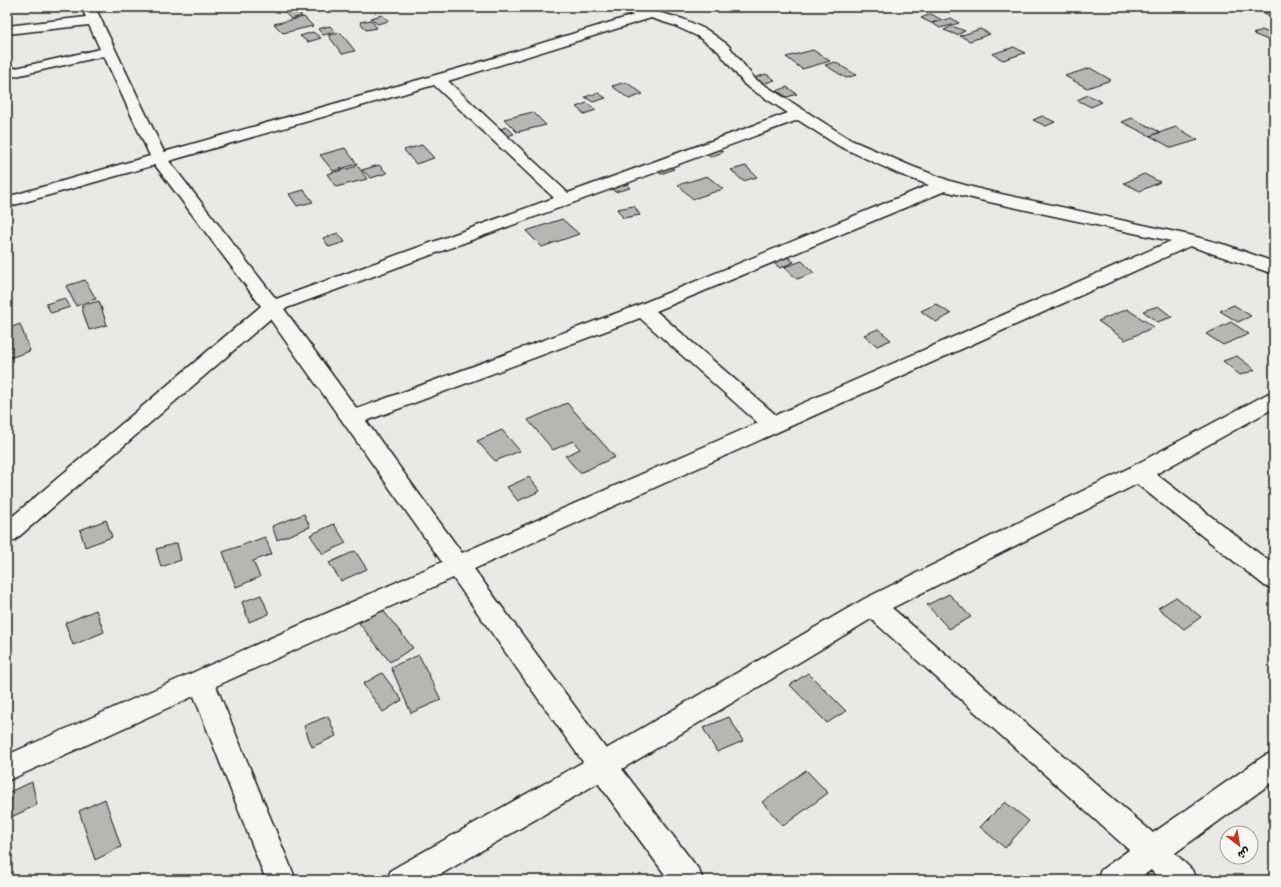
<svg xmlns="http://www.w3.org/2000/svg" width="1281" height="887" font-family="'Indie Flower','Playpen Sans Arabic',sans-serif">
<style>
.building{fill:#b6b6b3;stroke:#1c1c1c}
.lines{fill:none;stroke-linecap:round;stroke-linejoin:round}
.street-casing{stroke:#1c1c1c;stroke-width:3}
.street{fill:#f6f6f2;fill-rule:evenodd}
</style>
<rect width="100%" height="100%" fill="#e9e9e5"/>
<filter id="ink" filterUnits="userSpaceOnUse"><feTurbulence type="fractalNoise" baseFrequency=".025" numOctaves="2"/><feDisplacementMap in="SourceGraphic" scale="8" xChannelSelector="R" yChannelSelector="G"/><feConvolveMatrix kernelMatrix="1 2 1 2 8 2 1 2 1" color-interpolation-filters="sRGB"/></filter>
<g filter="url(#ink)">
<g class="building">
<path d="M279,7H293L302,16L291,19Z"/>
<path d="M1249,7L1274,8V17Z"/>
<path d="M931,14L942,20L931,23L921,18Z"/>
<path d="M382,15L389,21L377,24L371,18Z"/>
<path d="M304,17L313,26L283,33L274,24Z"/>
<path d="M951,18L959,23L940,28L932,23Z"/>
<path d="M371,20L377,28L366,30L360,22Z"/>
<path d="M330,26L335,32L323,35L318,29Z"/>
<path d="M952,26L965,31L957,35L944,30Z"/>
<path d="M980,29L990,34L970,41L960,36Z"/>
<path d="M1262,30L1274,35V37L1268,40L1253,34Z"/>
<path d="M313,32L321,38L308,42L300,36Z"/>
<path d="M341,33L355,51L342,54L328,35Z"/>
<path d="M1014,47L1025,53L1003,60L992,54Z"/>
<path d="M813,50L830,61L802,69L786,57Z"/>
<path d="M835,62L856,75L846,78L825,65Z"/>
<path d="M1090,68L1111,80L1087,88L1065,76Z"/>
<path d="M766,74L775,80L753,87L744,81Z"/>
<path d="M626,82L643,94L629,99L612,86Z"/>
<path d="M787,87L797,94L787,97L777,91Z"/>
<path d="M598,93L606,98L593,102L585,97Z"/>
<path d="M1088,95L1102,102L1091,107L1077,100Z"/>
<path d="M587,103L596,110L584,114L576,107Z"/>
<path d="M533,112L546,125L517,132L504,119Z"/>
<path d="M1042,116L1055,122L1046,126L1033,120Z"/>
<path d="M1132,118L1160,132L1150,136L1122,122Z"/>
<path d="M507,127L514,134L500,138L493,131Z"/>
<path d="M1176,127L1198,140L1172,148L1150,136Z"/>
<path d="M422,145L434,158L416,164L404,150Z"/>
<path d="M714,146L723,152L710,157L701,150Z"/>
<path d="M345,148L357,164L333,171L320,155Z"/>
<path d="M665,163L674,169L661,174L652,168Z"/>
<path d="M379,165L387,173L371,178L362,170Z"/>
<path d="M358,166L367,179L336,187L327,174Z"/>
<path d="M746,166L757,177L743,181L731,170Z"/>
<path d="M1144,174L1160,182L1140,191L1124,183Z"/>
<path d="M707,176L723,189L693,199L678,185Z"/>
<path d="M623,180L630,188L615,192L608,184Z"/>
<path d="M304,190L313,202L297,206L289,194Z"/>
<path d="M634,206L640,215L623,218L617,209Z"/>
<path d="M562,219L579,234L542,247L526,231Z"/>
<path d="M338,233L345,242L329,247L323,238Z"/>
<path d="M780,251L794,262L780,268L766,257Z"/>
<path d="M802,261L814,273L797,279L784,267Z"/>
<path d="M85,280L96,299L76,306L66,286Z"/>
<path d="M65,298L70,307L51,313L46,304Z"/>
<path d="M99,301L107,325L89,330L81,306Z"/>
<path d="M936,304L951,314L936,322L921,311Z"/>
<path d="M1234,305L1251,316L1238,322L1220,311Z"/>
<path d="M1158,306L1172,317L1157,322L1143,311Z"/>
<path d="M1127,309L1154,327L1125,340L1098,321Z"/>
<path d="M1231,322L1249,334L1223,345L1206,334Z"/>
<path d="M20,324L30,351L7,359V329Z"/>
<path d="M878,329L891,340L877,346L864,335Z"/>
<path d="M1237,356L1255,370L1240,375L1223,361Z"/>
<path d="M567,403L615,457L580,473L565,456L580,449L573,441L553,450L528,420Z"/>
<path d="M502,430L520,451L495,461L477,441Z"/>
<path d="M529,477L540,491L518,501L507,487Z"/>
<path d="M304,514L310,527L277,540L272,526Z"/>
<path d="M106,520L112,537L85,547L80,530Z"/>
<path d="M334,524L346,543L323,554L310,535Z"/>
<path d="M265,537L272,554L253,561L260,577L236,587L223,552Z"/>
<path d="M177,543L181,560L161,567L156,549Z"/>
<path d="M355,551L367,569L341,581L329,563Z"/>
<path d="M949,594L971,617L949,629L927,605Z"/>
<path d="M261,595L269,614L249,622L242,602Z"/>
<path d="M1176,597L1201,617L1184,629L1158,608Z"/>
<path d="M382,609L413,648L390,662L359,623Z"/>
<path d="M96,610L104,632L73,645L65,623Z"/>
<path d="M7,651L12,668L7,671Z"/>
<path d="M419,655L441,700L411,713L391,667Z"/>
<path d="M382,673L402,700L383,712L363,684Z"/>
<path d="M808,673L846,711L827,723L790,685Z"/>
<path d="M328,716L336,736L312,747L304,726Z"/>
<path d="M729,717L743,741L717,752L703,728Z"/>
<path d="M806,770L828,793L783,826L762,802Z"/>
<path d="M32,782L37,805L7,819V793Z"/>
<path d="M105,799L121,847L95,860L79,811Z"/>
<path d="M1005,802L1029,821L1005,848L980,827Z"/>
</g>
<g class="lines">
<defs>
<path id="street" d="M81,7H95L164,152L464,67L634,15L611,10L609,7H636L650,10L683,19L707,30L728,45L755,79L851,140L911,166L950,181L983,190L1189,235L1226,245L1274,262V274L1190,246L474,569L606,749L864,599L1131,467L1267,394L1274,392V408L1156,474L1274,565V589L1265,586L1137,484L892,608L1153,833L1264,756L1274,752V781L1175,853L1192,870L1196,880H1160L1151,870L1137,880H1097L1101,870L1129,850L871,619L622,769L699,870L703,880H669L598,783L431,880H387L391,870L583,762L453,578L216,686L296,880H266L194,696L7,781V755L442,562L270,319L15,540L7,543V521L261,306L155,165L7,207V197L150,156L104,56L7,78V70L100,49L89,25L7,34V26L86,17ZM651,18L673,25L697,36L718,51L745,85L788,113L568,193L448,81ZM434,85L554,198L276,299L169,161ZM798,120L839,146L899,174L929,185L636,306L357,409L284,309ZM945,191L980,200L1171,241L776,415L656,311ZM640,318L758,423L462,553L366,421Z"/>
</defs>
<use href="#street" class="street-casing"/>
<use href="#street" class="street"/>
</g>
</g>
<rect width="1281" height="887" fill="none" stroke="#f6f6f2" stroke-width="24"/>
<rect x="12" y="12" width="1257" height="863" fill="none" stroke="#1c1c1c" stroke-width="1.5" filter="url(#ink)"/>
<g transform="translate(1239 845) rotate(149)"><circle r="19" fill="#f6f6f2" stroke="#9f9f9c"/>
<path d="M0-3L7 15L0 10L-7 15Z" fill="#c8321e"/>
<text y="-6" font-size="11" font-weight="bold" text-anchor="middle" fill="#1c1c1c">ش</text>
</g>
</svg>
